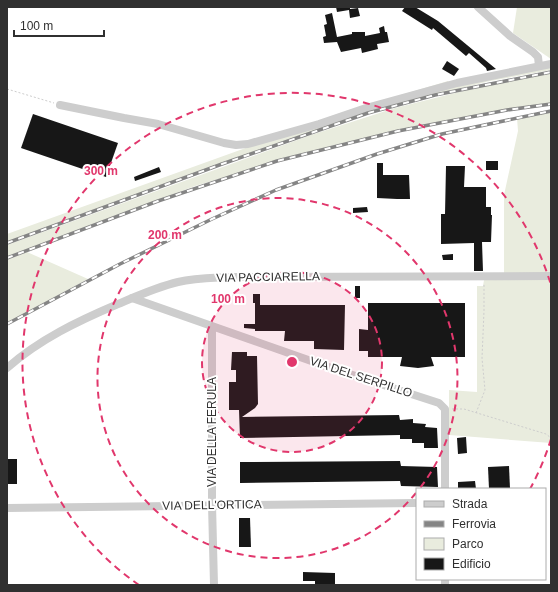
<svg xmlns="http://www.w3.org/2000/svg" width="558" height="592" font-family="Arial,sans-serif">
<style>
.green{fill:#e9ecde}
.building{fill:#171717}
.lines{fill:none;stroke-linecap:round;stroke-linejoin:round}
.path{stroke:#cdcdcd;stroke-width:1;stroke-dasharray:2 2;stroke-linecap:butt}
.minor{stroke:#cdcdcd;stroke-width:8}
.rail-casing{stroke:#858585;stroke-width:3.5}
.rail{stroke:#fff;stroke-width:2;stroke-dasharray:6;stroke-linecap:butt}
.ring{fill:none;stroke:#e1376c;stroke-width:2;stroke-dasharray:7 5}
.labels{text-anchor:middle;stroke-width:4;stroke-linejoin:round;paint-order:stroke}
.street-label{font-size:12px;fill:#303030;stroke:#fff}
.centre{fill:#e1376c;stroke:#fff;stroke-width:2}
.ring-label{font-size:12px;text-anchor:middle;font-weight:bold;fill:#e1376c;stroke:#fff;stroke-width:4;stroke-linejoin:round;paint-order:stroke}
</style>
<rect width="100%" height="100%" fill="#fff"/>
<g class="green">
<path d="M517,7H551V59L513,33Z"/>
<path d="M551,62V70L490,81L395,105L310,132L7,242V234L357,108L448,81L450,84Z"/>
<path d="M551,73V104L449,120L334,145L195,186L7,257V245L311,135L395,108L491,84Z"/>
<path d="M551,112V443L449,435V390L477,392V286H483L484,280L504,279V195L518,131L517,118Z"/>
<path d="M27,252L88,279L7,323V260Z"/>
</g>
<g class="building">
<path d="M336,7H350V9L358,8L360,16L350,18L349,10L337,12Z"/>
<path d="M405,7H415L438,21L496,69L487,71L486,68L469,53L466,56L433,28L432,30L402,11Z"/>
<path d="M332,13L337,37L352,34V32H365V36L380,33L379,28L384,26L385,32H387L389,42L377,44L378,49L362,53L361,48L341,52L337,42L324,43L323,37L326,36L324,25L327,24L325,15Z"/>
<path d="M447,61L459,69L454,76L442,69Z"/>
<path d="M33,114L118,143L106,177L21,148Z"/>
<rect x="486" y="161" width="12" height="9"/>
<path d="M377,163H383V175H409L410,199H397L377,198Z"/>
<path d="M446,166H465L464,187H486V207H491V215H492L491,242H482L483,271H474V243L441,244V214H445Z"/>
<path d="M159,167L161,172L135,181L134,177Z"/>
<path d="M367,207L368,212L353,213V208Z"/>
<path d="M453,254V260H443L442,255Z"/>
<rect x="355" y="286" width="5" height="12"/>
<path d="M253,294H260V305H345L344,350L314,349V341H284L285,331H255V329L244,328V324H255V303H253Z"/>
<path d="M368,303H465V357H431L434,366L418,368L400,366L402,357H368V351H359V329L368,330Z"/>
<path d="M232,352H247V356H257L258,404L255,408L242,417L399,415L400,420L413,419V423L426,424L425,427L437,428L438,448H424V443H412V439H400V435L240,438L239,410H229V382H236V370H231Z"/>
<path d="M466,437L467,453L458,454L457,438Z"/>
<rect x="7" y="459" width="10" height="25"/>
<path d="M400,461L401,466L437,467L438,487L401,486L400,481L240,483V462Z"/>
<path d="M509,466L510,489H489L488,467Z"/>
<path d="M475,481L476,489H458V482Z"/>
<path d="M239,518H250L251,547H239Z"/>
<path d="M303,572L335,573V585H315V581H303Z"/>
</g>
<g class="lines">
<g class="path">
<path d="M7,89L54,103"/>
<path d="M452,409H464L546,434L551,438"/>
<path d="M476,413L485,390L482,358L484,311V284"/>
</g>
<g class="minor">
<path d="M478,7L510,36L533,52L538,57L539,66"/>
<path d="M60,105L124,118L158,124L224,143L236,145L248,144L319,124L366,108L457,83L551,64"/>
<path d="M132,298L334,369L439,403L445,409V489"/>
<path d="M212,327V504L214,585"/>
<path d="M7,368C40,339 78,321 118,304C137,296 157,287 178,282C195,278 212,278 229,277L551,276"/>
<path d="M7,508L417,503"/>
<path d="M445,579V585"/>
</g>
<defs>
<g id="rail">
<path d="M7,243L222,164L368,113L435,95L551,72"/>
<path d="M7,258L158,201L277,161L398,131L507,110L551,104"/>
<path d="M7,324L120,264L212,219L276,190L377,154L442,134L551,111"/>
</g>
</defs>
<use href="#rail" class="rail-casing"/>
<use href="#rail" class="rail"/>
</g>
<circle cx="292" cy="362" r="90" fill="#e1376c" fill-opacity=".12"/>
<g class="ring">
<circle cx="292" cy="362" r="90"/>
<path d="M416 493A180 180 0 1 1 420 488"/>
<path d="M551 439A270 270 0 0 1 530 489M139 585A270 270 0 1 1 551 285"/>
</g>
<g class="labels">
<g class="street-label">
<text transform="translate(268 277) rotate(-1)" y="4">VIA PACCIARELLA</text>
<text transform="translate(361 377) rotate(18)" y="4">VIA DEL SERPILLO</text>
<text transform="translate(212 432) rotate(-90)" y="4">VIA DELLA FERULA</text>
<text transform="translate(212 505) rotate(-1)" y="4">VIA DELL'ORTICA</text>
</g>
</g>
<circle cx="292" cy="362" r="6" class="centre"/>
<g class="ring-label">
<text x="101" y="175">300 m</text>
<text x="165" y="239">200 m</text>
<text x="228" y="303">100 m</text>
</g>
<rect width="558" height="592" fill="none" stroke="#303030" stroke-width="16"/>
<rect x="416" y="488" width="130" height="92" fill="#ffffff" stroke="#acacac"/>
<rect x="424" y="501" width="20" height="6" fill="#cdcdcd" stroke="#acacac"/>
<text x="452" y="508" font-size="12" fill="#303030">Strada</text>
<rect x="424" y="521" width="20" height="6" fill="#858585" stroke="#acacac"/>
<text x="452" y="528" font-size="12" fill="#303030">Ferrovia</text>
<rect x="424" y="538" width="20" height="12" fill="#e9ecde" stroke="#acacac"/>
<text x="452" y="548" font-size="12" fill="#303030">Parco</text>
<rect x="424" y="558" width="20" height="12" fill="#171717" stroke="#acacac"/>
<text x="452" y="568" font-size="12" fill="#303030">Edificio</text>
<path d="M14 30v6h90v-6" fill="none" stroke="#303030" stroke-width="2"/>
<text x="20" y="30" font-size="12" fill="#303030" stroke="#ffffff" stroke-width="3" paint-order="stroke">100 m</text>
</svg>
